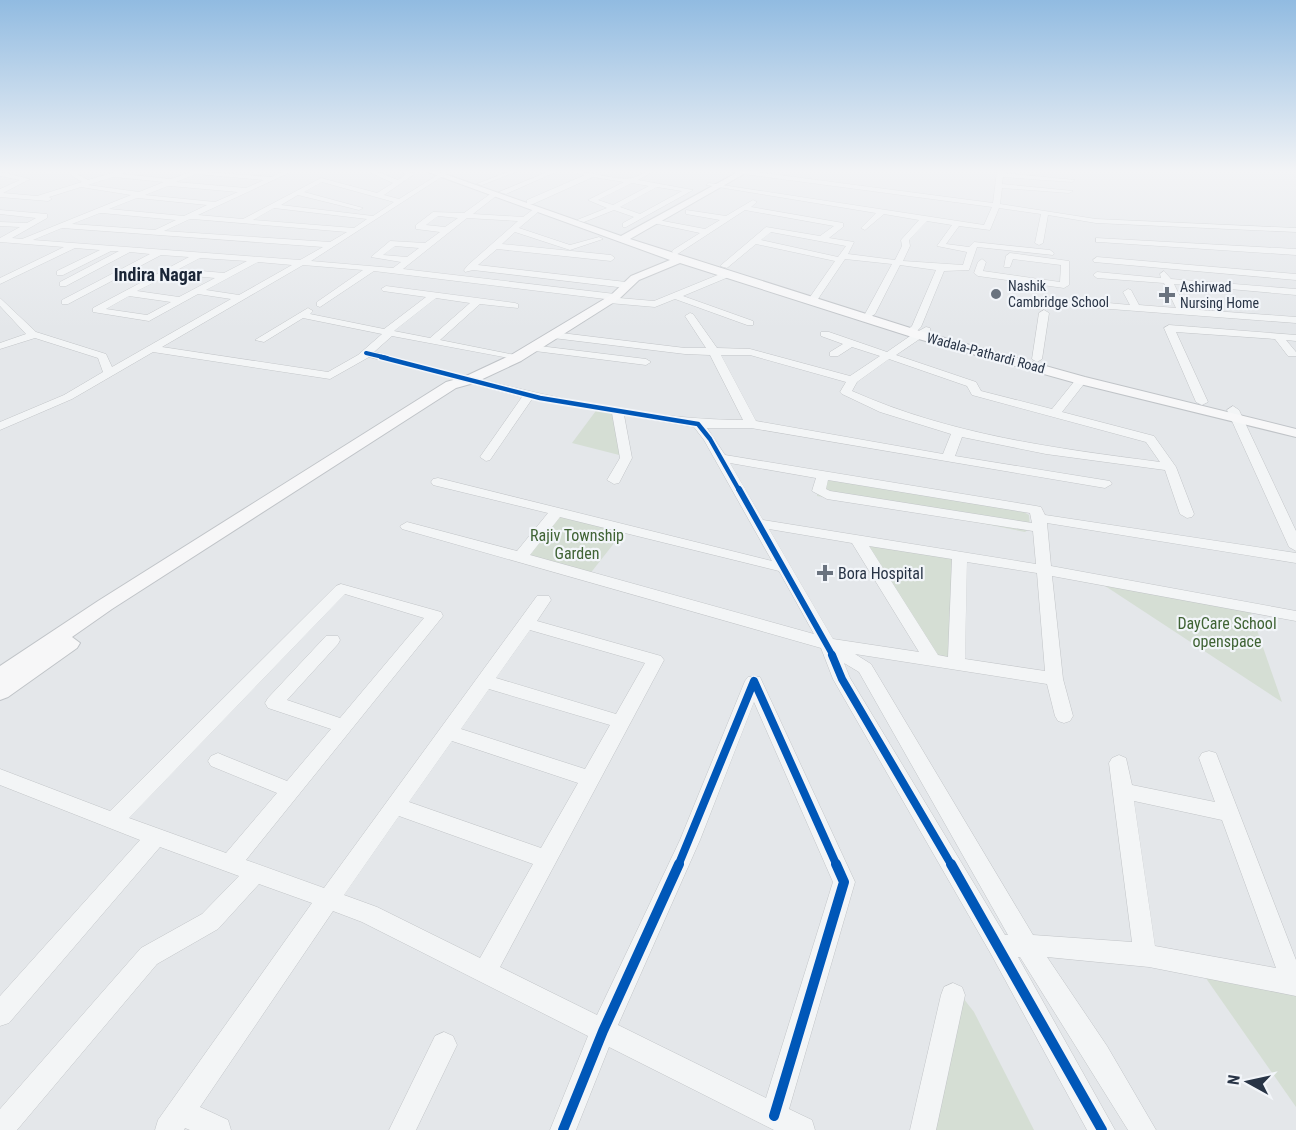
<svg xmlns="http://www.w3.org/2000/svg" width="1296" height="1130" font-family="'Roboto Condensed',sans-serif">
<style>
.green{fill:#d5ded4}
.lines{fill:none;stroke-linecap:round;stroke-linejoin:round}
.minor-casing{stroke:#c2c5c8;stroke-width:1}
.major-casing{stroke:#c0c4c8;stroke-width:2}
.minor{fill:#f3f5f6;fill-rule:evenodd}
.major{fill:#f7f7f8;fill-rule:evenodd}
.cycleway-far4-casing{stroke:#f2f5f9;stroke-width:6}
.cycleway-far3-casing{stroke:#f2f5f9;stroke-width:8}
.cycleway-far2-casing{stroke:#f2f5f9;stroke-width:10}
.cycleway-far1-casing{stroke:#f2f5f9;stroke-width:11}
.cycleway-casing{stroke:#f2f5f9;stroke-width:14}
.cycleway-far4{stroke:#0057b8;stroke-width:4}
.cycleway-far3{stroke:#0057b8;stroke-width:4.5}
.cycleway-far2{stroke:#0057b8;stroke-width:6}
.cycleway-far1{stroke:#0057b8;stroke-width:8}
.cycleway{stroke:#0057b8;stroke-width:10}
.poi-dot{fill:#6a737f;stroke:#f2f5f9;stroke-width:2}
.labels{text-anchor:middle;stroke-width:4.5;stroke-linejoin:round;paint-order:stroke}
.far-poi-label{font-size:14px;fill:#283446;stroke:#f2f5f9;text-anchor:start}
.far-street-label{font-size:14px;fill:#283446;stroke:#f2f5f9}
.park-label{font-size:16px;fill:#3f6334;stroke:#f2f5f9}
.poi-label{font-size:16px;fill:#283446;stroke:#f2f5f9;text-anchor:start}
.far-district-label{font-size:18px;font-weight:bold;fill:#1a2536;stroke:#f2f5f9}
</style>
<rect width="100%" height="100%" fill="#e4e7ea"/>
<g class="green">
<path d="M598,408L617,411L627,457L572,443Z"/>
<path d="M821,478L1024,512L1029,515L1030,528L1025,532L940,515L817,496Z"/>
<path d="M557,511L626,528L589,575L520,557Z"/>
<path d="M858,540L960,556L956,664L932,660Z"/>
<path d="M1096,580L1249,607L1282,702Z"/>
<path d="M1196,964L1296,984V1107Z"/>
<path d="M960,994L974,1012L1034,1130H934Z"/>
</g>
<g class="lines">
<defs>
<g id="minor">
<path d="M47,171H55L49,174Z"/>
<path d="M73,171H83L77,174L88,180L118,171H127L122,174L171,179L193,171L271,177L285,171H293L198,215L243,219L321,178L377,193L393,183L367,171H375L398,180L406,174L400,171L413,173V175L384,195L399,199L444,171L446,174L311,261L393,268L401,262L371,257L390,241L425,243L440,232L416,229V225L433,212L464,213L493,192L496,196L473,214L523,217L535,208L538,212L519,228L570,245L599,237L603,239L570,250L515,232L502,244L611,255L615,258L611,261L497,249L478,265L626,282L631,285L626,288L473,270L465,272L464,270L468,265L518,221L467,218L403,269L615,294L619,298L654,301L725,272H731V276L683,296L753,321V325H747L675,299L655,307L609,303L606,302L605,299L374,271L320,307L317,306V302L363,270L303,265L162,347L328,372L358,355L382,334L303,318L264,342L255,340L308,308L313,311L310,314L384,329L426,297L383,291L381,289L386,286L515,303L518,304V308L480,304L440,340L520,356V360L392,336L374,352C492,382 621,420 743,420L710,355L685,354L553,338L548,335L553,332L685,348H706L685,316L690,313L693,314L717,348L750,349L850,376L880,356L852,347L838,356H830V352L843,344L821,336V332H829L887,352L913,334L905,332L912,326L936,270L900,265L875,314L870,317L865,314L892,264L845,259L818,299L815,300L810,297L835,261L756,244L727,268L720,266L766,227L820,236L834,226L745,210L676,255L672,252L673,250L700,233L653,223V219L705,229L720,220L686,214V210L726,216L753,200L757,202L751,207L843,223V227L829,238L854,242L848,254L895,260L902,246L901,240L919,220L884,214L865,230L861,228L876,213L706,185L709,183L984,225L992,207L736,173L733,171H748L993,203L997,171H1003V173L1075,180L1072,182L1003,177L1002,184L1073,191L1069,193L1002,188L1000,204L1096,219L1296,228V232L1096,223L1048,215L1043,243L1039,245L1035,243L1041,214L999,208L990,230L959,226L946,244L969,247L974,242L1050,250L1054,253L1053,255L977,247L969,270L944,271L921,327L915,333L926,327L930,328V332L896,355L976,382L981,391L1052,409L1077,378H1085L1087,380L1062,412L1154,436L1176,467L1194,514L1192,517L1187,518L1180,514L1165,470L1046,454L962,437L955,456L1110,481L1112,484L1105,488L751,428H707L725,455L1036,506L1041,507L1045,515L1296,553V563L1047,523L1051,566L1296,611V621L1052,576L1063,679L1073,716L1070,721L1064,723L1058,721L1055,716L1047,684L855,654L871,664L1033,935L1132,942L1109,763L1112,758L1119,755L1126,758L1132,785L1215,802L1199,758L1202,753L1209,751L1216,753L1296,960V996L1149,967L1047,957L1107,1046L1156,1130H1128L1020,957H1018L1115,1130H1087L991,954L833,679L821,648L402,529L400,526L407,522L517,551L548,513L433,485L431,482L433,479L438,478L772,561L704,440L694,427L624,415L632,458L619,483L614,484L607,480L620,458L612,413L532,399L490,460L486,461L480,457L522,397L369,357L330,379L153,352L72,399L0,430V422L64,395L103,372L98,358L35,338L0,349V343L26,334L0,306V298L36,332L106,354L112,367L231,299L198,294L149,321L93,312V308L189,257L161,255L68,304H62V300L150,254L130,252L66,286H60V282L119,251H111L63,275H57V271L100,250L75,248L0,284V278L64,247L0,242V238L20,227L0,226V222L27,223L36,218L0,214V210L47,214V218L12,238L22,239L131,195L81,187L49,197L52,199L48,201L0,197V189L20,180L0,176V172L30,179L3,193L37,196L82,182L68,173ZM196,174L264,180L246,188L176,182ZM113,177H114L164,182L139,192L88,185ZM322,182L394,202L373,216L281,205L298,195L359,210L363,208L304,192ZM168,186H170L238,192L215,202L145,195ZM137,198H138L207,205L184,216L109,209ZM274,208L367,219L354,228L253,220ZM100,213H102L176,220L155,230L72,224ZM438,216L458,218L445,227L426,225ZM190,219H193L347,232L330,242L164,231ZM927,221L952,225L937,246L967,252L963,265L903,261L910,246L909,240ZM62,228L323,247L300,260L33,240ZM771,232L846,246L838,257L761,240ZM395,246L419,248L407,257L383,255ZM200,258L247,261L224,273L179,269ZM258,262L292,265L239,295L206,290ZM171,274L215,278L179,297L137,291ZM129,296L171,302L147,315L106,309ZM436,298L470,303L430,338L394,331ZM721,355H750L846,382L840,392L842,394L880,412L951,434L943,454L756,421ZM889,359L967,386L972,395L1146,442L1160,462C1054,448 951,435 852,391L857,382ZM730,463L816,478L812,491L827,499L1033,531L1036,564L763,520ZM828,480L1030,513L1032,523L830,491L826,489ZM560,517L779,571L814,634L530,555ZM769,529L852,543L919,652L833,639ZM869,546L952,559L948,657L938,655ZM967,562L1037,573L1045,671L965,659ZM844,663L859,672L1008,935H1005L850,678ZM1134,801L1222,820L1276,968L1155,946Z"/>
<path d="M510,171H518L482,185L477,184Z"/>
<path d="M550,171H558L506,194L499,192Z"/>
<path d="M568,171C587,170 616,181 631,178C640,176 645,171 654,171L638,180L693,190L626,227H623V223L634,217L614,210L584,222L577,220L607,208L588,200L624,182L593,177L533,204H527V200L585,175ZM632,183L649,186L613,205L598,200ZM657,187L682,191L640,214L620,207Z"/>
<path d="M1096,238L1296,249V255L1099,242H1096Z"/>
<path d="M1010,253L1069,261V285L1064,288L978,276L974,273L978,262L982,259L986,262L983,271L1060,282L1061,265L1013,259L1010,267H1004L1006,256Z"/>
<path d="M1097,257L1296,274V280L1094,262L1093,260Z"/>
<path d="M1164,271L1171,279L1296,289V295L1174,284L1186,309L1296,317V323L1097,308L1092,305L1097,302L1130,305L1123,292L1128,289L1131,290L1139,305L1176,308L1164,283L1097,278L1093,275L1097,272L1161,278L1160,274Z"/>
<path d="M1044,310L1049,313L1042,359L1037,362L1032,359L1039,313Z"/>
<path d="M1169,325L1296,335V341L1286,340L1296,352V356H1288L1275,339L1176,332L1208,402L1202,405L1196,402L1164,328Z"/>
<path d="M531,345L646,359L651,362L646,365L527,350V346Z"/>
<path d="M1233,406L1239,410L1296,531V551L1289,547L1227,410Z"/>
<path d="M341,584L441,612L443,616L246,860L324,888L537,596H549L551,600L537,621L661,656L664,660L500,967L597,1015L680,840L745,681L748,677H760L855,882L789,1109L812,1120L815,1130H774L609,1047L576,1130H550L588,1036L362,922L333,911L200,1107L228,1120L231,1130H190L185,1128L184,1130H155L158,1120L312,903L259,884L218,929L157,964L17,1130H0V1109L141,948L202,914L239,876L160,847L9,1023L0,1026V996L140,840L0,785V769L110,811L336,586ZM345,594L424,618L340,718L287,700L338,644L340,640L338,636H326L268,698L265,703L268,708L331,729L287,781L225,756L218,753L211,756L208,761L211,766L277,793L226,853L129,818ZM530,630L645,663L616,714L496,678ZM489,689L610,725L585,769L461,729ZM754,702L833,882L766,1098L618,1025L700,840ZM452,741L578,783L541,848L409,802ZM399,816L533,864L480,958L377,907L344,895Z"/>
<path d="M953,983L962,987L965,995L936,1130H910L941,995L944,987Z"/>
<path d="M444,1032L453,1036L457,1045L416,1130H389L435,1036Z"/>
</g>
<path id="major" d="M425,171H436L621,236L740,171H749L630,239L923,332L1085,377L1296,429V437L1076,383L915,338L680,263L639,280L619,299L521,361L474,383L456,388L112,609L72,637L80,643L77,648L8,697L0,700V666L98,601L446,382L464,377L511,355L611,295L631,276L670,260Z"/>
</defs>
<use href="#minor" class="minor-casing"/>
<use href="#major" class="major-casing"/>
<use href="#minor" class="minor"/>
<use href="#major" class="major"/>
<defs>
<path id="cycleway-far4" d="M366,353L387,358"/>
<path id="cycleway-far3" d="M381,357L540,398L698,424L710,439L739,490"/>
<path id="cycleway-far2" d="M739,489L833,656"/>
<g id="cycleway-far1">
<path d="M832,655L842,679L952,866"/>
<path d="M678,866L754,681L837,866"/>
</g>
<g id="cycleway">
<path d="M951,864L1102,1130"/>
<path d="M774,1116L844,882L836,864"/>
<path d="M563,1130L603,1031L679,864"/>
</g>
</defs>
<use href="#cycleway-far4" class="cycleway-far4-casing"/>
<use href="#cycleway-far3" class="cycleway-far3-casing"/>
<use href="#cycleway-far2" class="cycleway-far2-casing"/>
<use href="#cycleway-far1" class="cycleway-far1-casing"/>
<use href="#cycleway" class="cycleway-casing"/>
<use href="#cycleway-far4" class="cycleway-far4"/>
<use href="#cycleway-far3" class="cycleway-far3"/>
<use href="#cycleway-far2" class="cycleway-far2"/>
<use href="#cycleway-far1" class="cycleway-far1"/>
<use href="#cycleway" class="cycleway"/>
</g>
<linearGradient id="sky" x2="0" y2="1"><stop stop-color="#91bbe1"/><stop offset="0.52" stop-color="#f3f4f6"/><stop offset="1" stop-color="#f3f4f6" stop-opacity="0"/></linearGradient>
<rect width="1296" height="329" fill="url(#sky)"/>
<g class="poi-dot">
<circle cx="996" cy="294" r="6"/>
<path d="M1164 286h6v6h6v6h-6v6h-6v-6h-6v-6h6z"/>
<path d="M822 564h6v6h6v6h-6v6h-6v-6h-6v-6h6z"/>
</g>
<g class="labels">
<g class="far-poi-label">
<text x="1008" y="291">Nashik<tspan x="1008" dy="16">Cambridge School</tspan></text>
<text x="1180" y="292">Ashirwad<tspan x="1180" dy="16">Nursing Home</tspan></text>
</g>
<g class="far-street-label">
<text transform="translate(986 353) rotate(15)" y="5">Wadala-Pathardi Road</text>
</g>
<g class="park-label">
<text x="577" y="541">Rajiv Township<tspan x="577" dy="18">Garden</tspan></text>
<text x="1227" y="629">DayCare School<tspan x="1227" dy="18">openspace</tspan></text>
</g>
<g class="poi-label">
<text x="838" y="579">Bora Hospital</text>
</g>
<g class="far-district-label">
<text x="158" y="281">Indira Nagar</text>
</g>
</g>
<g transform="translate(1248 1082) rotate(278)" stroke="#f2f5f9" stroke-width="4.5" paint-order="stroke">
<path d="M0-4.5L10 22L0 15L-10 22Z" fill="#283446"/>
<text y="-9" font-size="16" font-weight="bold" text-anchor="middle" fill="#283446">N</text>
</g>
</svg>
